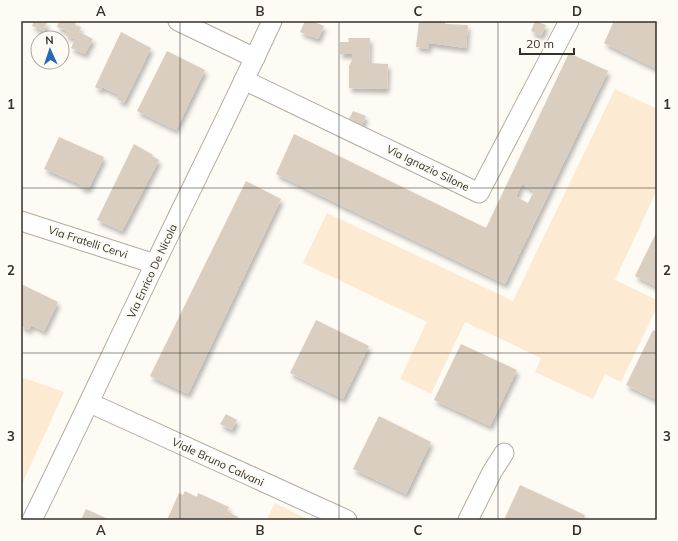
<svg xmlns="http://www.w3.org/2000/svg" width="678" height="541" font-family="Mulish,sans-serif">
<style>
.green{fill:#fcead2}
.building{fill:#d9cec0;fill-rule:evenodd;filter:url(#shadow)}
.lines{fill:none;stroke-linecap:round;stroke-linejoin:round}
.minor-casing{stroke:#b5ab9d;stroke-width:21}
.minor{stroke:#fff;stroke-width:19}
.grid{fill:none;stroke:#35302b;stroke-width:1;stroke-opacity:0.55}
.labels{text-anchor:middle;stroke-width:4;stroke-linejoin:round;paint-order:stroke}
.street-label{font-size:11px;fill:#35302b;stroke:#fefaf4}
.neatline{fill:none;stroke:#35302b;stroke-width:1.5}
.grid-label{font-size:13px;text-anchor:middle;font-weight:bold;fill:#35302b}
</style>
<defs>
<filter id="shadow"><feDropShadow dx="2.5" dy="4.5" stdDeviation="2" flood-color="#0004"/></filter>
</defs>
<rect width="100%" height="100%" fill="#fefaf4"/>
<g class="green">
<path d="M615,89L657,109V195L655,194L615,280L657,300V307L621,382L605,374L593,399L535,372L541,358L465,322L431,394L400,379L427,322L303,263L327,213L513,301Z"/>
<path d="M21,377L64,392L21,486Z"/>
<path d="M275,503L309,520H267Z"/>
</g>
<g class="building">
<path d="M34,21L47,22L44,31L32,26Z"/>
<path d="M56,21H76L75,25L81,27L79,32L93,39L85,54L71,48L75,39L65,35L67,31L57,27L59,22Z"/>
<path d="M305,21H312L324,26L318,39L300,32Z"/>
<path d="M419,21H445V24L468,25L466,48L429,43V49L416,47Z"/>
<path d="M535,21L546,25L541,36L531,31Z"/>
<path d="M614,21H654L657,23V69L604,43Z"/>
<path d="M121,32L151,48L124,103L117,99L119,95L102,87L101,90L95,87Z"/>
<path d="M348,38H370L369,63L388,64L387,89L349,88V66L352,60V54H340V42H349Z"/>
<path d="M167,51L205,70L176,130L137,111Z"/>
<path d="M569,53L608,71L505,284L276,174L294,134L486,228ZM522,184L534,191L528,203L516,197Z"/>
<path d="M353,111L366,116L362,125L349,119Z"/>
<path d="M59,137L104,157L89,188H80L82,185L44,169Z"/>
<path d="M134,144L153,155L152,156L159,160L122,231L97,220Z"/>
<path d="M246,181L281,199L188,394L150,376Z"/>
<path d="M657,231V287L635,276Z"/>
<path d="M21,284L58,302L44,331L31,325L29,330L21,326Z"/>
<path d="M316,320L369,346L343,399L290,373Z"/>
<path d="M653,330L657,332V400L626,385Z"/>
<path d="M461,344L517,370L490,426L434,400Z"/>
<path d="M226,414L237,420L232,430L220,424Z"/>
<path d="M379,416L431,442L406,494L353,469Z"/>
<path d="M520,485L585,515L583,520H504Z"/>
<path d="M185,491L197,497L198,493L229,507L227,511L238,517L237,520H167L179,493L183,495Z"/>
<path d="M86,509L110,520H81Z"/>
</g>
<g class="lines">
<defs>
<g id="minor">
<path d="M178,21L255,58"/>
<path d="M244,80L479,193L569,21"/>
<path d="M21,221L155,264"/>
<path d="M90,403L347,520"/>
<path d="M32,520C74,435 114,349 155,264C194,183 234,103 272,21"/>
<path d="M468,520L492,472L504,453"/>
</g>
</defs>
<use href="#minor" class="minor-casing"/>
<use href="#minor" class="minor"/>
</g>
<path class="grid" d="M180,21V520M339,21V520M498,21V520M21,188H657M21,353H657"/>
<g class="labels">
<g class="street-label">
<text transform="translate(428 168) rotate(26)" y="4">Via Ignazio Silone</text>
<text transform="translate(88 242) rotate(18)" y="4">Via Fratelli Cervi</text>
<text transform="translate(152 271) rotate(-65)" y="4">Via Enrico De Nicola</text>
<text transform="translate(218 462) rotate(25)" y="4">Viale Bruno Calvani</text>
</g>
</g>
<rect width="678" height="541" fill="none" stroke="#fefaf4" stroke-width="44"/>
<g transform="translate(50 50) rotate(357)"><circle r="19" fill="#fefaf4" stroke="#aea9a4"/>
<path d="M0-3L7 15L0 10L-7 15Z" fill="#2469b9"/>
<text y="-6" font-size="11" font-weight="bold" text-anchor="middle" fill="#35302b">N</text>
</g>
<path d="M520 48v6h54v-6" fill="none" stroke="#35302b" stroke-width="2"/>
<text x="526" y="48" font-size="12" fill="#35302b" stroke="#fefaf4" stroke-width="3" paint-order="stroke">20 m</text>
<rect x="22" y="22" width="634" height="497" class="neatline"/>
<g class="grid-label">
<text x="101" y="16">A</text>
<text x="260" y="16">B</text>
<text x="418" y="16">C</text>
<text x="577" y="16">D</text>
<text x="11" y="109">1</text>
<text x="667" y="109">1</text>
<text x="11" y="275">2</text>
<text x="667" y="275">2</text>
<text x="11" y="441">3</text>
<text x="667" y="441">3</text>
<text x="101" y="535">A</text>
<text x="260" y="535">B</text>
<text x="418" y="535">C</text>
<text x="577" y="535">D</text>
</g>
</svg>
